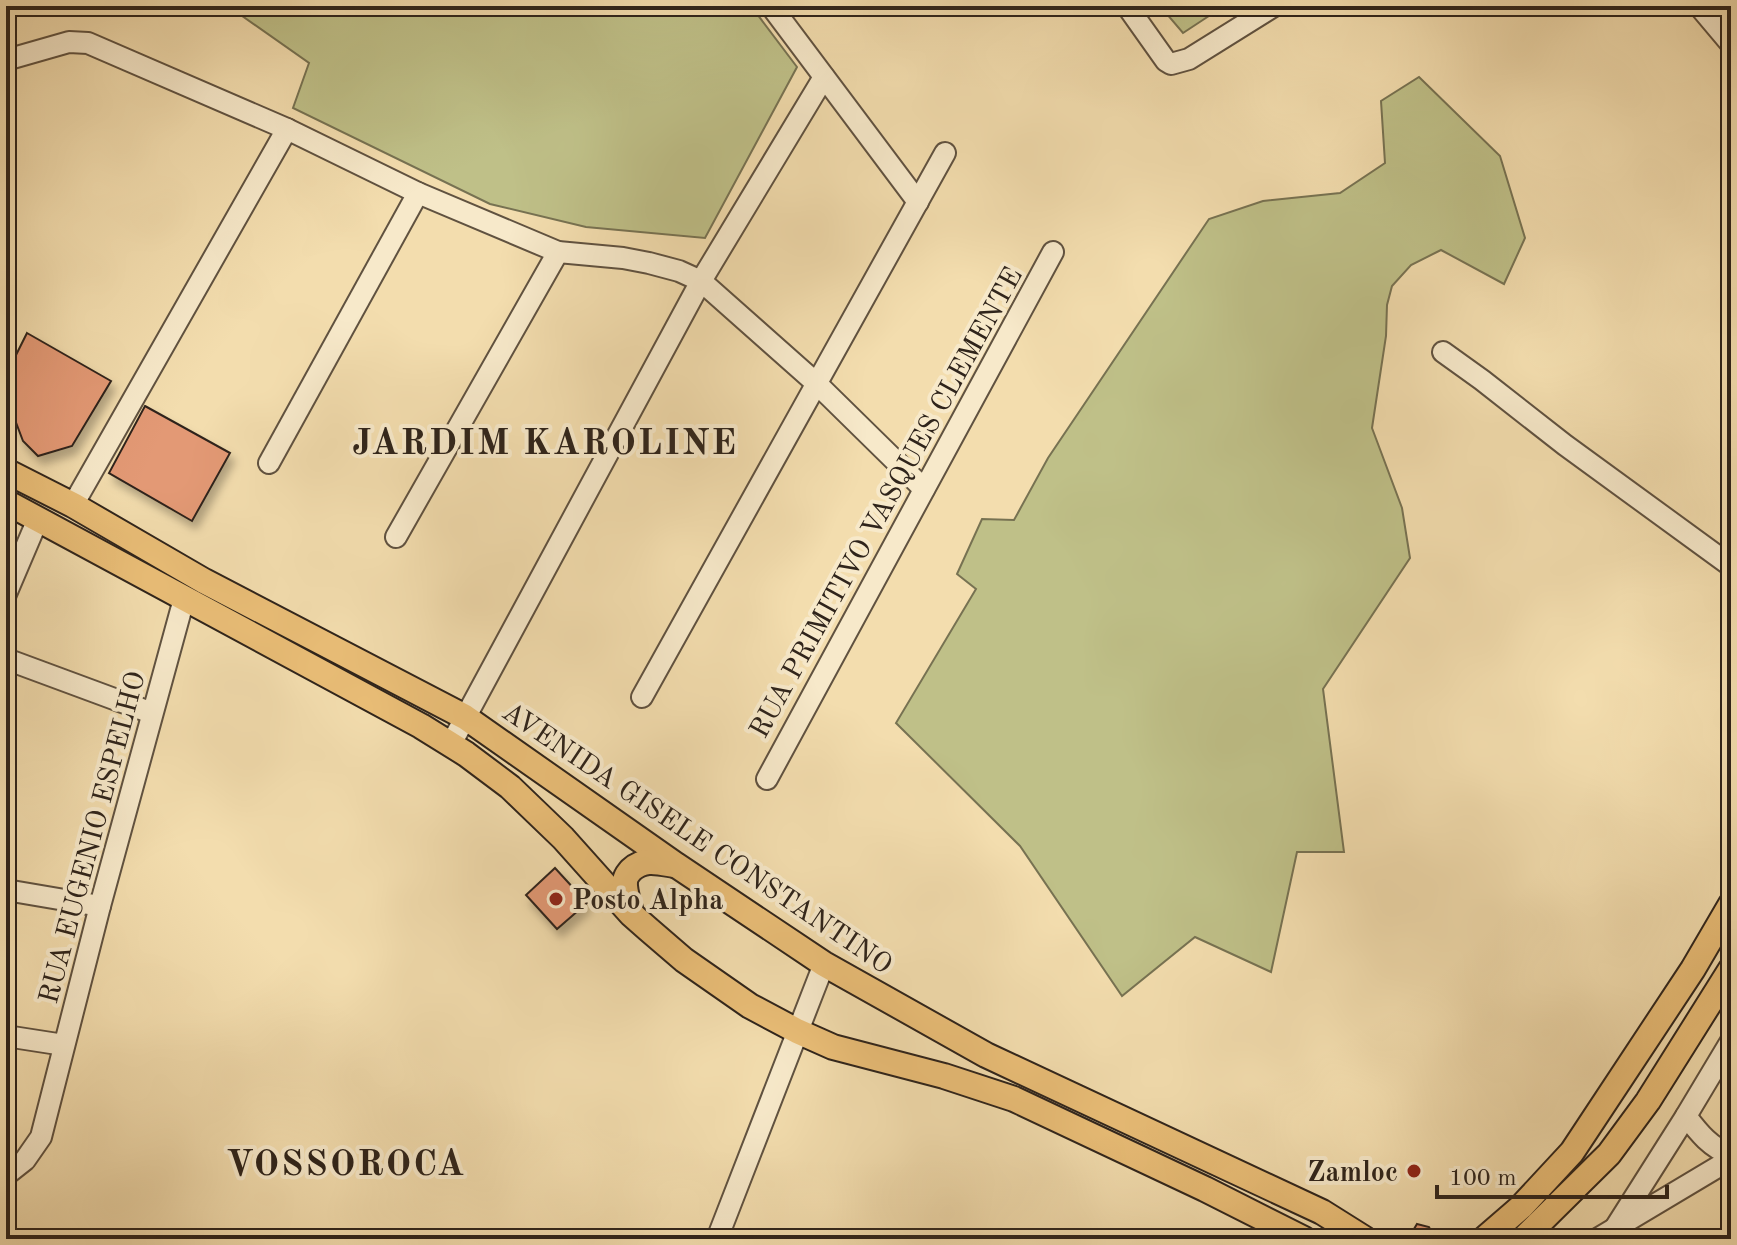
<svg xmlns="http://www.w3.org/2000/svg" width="1737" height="1245" font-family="'Old Standard TT',serif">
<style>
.green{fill:#bfc088;stroke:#777252;stroke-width:2}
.building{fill:#e39974;stroke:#2f241b;stroke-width:2;filter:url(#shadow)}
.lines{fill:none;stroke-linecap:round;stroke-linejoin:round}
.minor-casing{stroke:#605240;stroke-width:24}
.major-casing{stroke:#2f241b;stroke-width:28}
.minor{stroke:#f7e9ca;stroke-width:20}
.major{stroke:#eabe77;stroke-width:24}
.poi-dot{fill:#8f2418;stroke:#f7e9ca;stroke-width:3}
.labels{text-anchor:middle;stroke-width:8;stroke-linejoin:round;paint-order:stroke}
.street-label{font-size:28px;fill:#2f241b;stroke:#f7e9ca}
.poi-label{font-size:28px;font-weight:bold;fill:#2f241b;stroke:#f7e9ca;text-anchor:start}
.district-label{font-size:36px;font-weight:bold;letter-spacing:2px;fill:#2f241b;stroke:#f7e9ca}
</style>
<defs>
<filter id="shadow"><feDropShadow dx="4.5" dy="8" stdDeviation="4" flood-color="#0004"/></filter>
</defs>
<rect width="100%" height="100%" fill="#f3ddae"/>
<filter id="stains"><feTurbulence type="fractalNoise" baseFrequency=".0025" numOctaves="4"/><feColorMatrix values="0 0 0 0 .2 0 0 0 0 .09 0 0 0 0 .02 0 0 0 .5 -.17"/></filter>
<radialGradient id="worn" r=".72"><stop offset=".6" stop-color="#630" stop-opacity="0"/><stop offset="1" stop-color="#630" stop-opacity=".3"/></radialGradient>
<g class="green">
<path d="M228,6H751L797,67L705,238L586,227L490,204L293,108L309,63Z"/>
<path d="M1160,6H1224L1183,33Z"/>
<path d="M1419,77L1500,156L1525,238L1504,284L1441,250L1411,265L1392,286L1387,305L1386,336L1372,428L1402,508L1410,558L1323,689L1344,852H1297L1271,972L1195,937L1122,996L1020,846L896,723L976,589L957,574L982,519L1014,520L1048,458L1209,219L1263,201L1340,193L1385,163L1381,101Z"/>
</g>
<g class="building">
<path d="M27,333L111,381L72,446L38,456L23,441L6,396V375Z"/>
<path d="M145,406L230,453L192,521L109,473Z"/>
<path d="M555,868L587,903L557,929L526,895Z"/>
<path d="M1417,1224L1429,1227L1432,1233L1447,1237L1446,1239H1408Z"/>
</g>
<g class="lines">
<defs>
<g id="minor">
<path d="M771,6L918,202"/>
<path d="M1127,6L1166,61L1171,64L1189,59L1274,6"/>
<path d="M1699,6L1731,44"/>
<path d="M6,60L69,42L88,43L287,129L418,193L558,252L623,258L649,263L679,271L701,281L816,383L924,489"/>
<path d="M1443,352L1482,380L1565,445L1731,566"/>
<path d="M269,463L418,193"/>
<path d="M73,505L287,129"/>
<path d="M396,537L558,252"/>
<path d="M6,594L38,519"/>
<path d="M6,659L152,713"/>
<path d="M642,697L945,153"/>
<path d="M451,744L701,281L824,77"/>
<path d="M767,779L1053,252"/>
<path d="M6,890L100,906"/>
<path d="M6,1036L64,1045"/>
<path d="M1686,1116C1699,1133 1711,1148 1731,1155"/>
<path d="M6,1175L25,1160L41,1137L100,906L184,599"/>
<path d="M1615,1228L1686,1116L1731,1041"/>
<path d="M717,1239L824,964"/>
<path d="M1597,1239L1731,1159"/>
</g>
<g id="major">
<path d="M6,471L73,505L204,581L465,717L676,865L824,964L986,1055L1322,1212L1365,1239"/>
<path d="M6,502L421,726L466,754L510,787L563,838L631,914L648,929L684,960L750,1006L797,1031L833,1047L944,1076L1014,1099L1205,1189L1304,1239"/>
<path d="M631,913C629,903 624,891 625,881C626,875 627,875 631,870C644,858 657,862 674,865"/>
<path d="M1484,1239L1521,1207L1572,1152L1693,969L1731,904"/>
<path d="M1523,1239L1609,1154L1648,1101L1731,969"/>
</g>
</defs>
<use href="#minor" class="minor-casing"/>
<use href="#major" class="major-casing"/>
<use href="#minor" class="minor"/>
<use href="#major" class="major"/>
</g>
<g class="poi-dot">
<circle cx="556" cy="899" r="8"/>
<circle cx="1414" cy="1171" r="8"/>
</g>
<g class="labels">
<g class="street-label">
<text transform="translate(885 502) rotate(-61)" y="10">RUA PRIMITIVO VASQUES CLEMENTE</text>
<text transform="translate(91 837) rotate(-75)" y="10">RUA EUGENIO ESPELHO</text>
<text transform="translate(698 837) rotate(34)" y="10">AVENIDA GISELE CONSTANTINO</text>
</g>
<g class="poi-label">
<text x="572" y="909">Posto Alpha</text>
<text x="1398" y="1181" text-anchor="end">Zamloc</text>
</g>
<g class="district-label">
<text x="545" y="454">JARDIM KAROLINE</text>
<text x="346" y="1175">VOSSOROCA</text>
</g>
</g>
<rect width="1737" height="1245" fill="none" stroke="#f3ddae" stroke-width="32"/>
<rect x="8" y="8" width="1721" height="1229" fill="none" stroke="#2f241b" stroke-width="4"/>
<rect x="16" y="16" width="1705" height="1213" fill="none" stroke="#2f241b" stroke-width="2"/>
<path d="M1437 1185v12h230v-12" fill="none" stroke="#2f241b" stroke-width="4"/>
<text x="1449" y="1185" font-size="24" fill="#2f241b" stroke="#f7e9ca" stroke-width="6" paint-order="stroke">100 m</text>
<rect width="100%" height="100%" filter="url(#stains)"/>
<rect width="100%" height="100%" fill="url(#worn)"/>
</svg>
